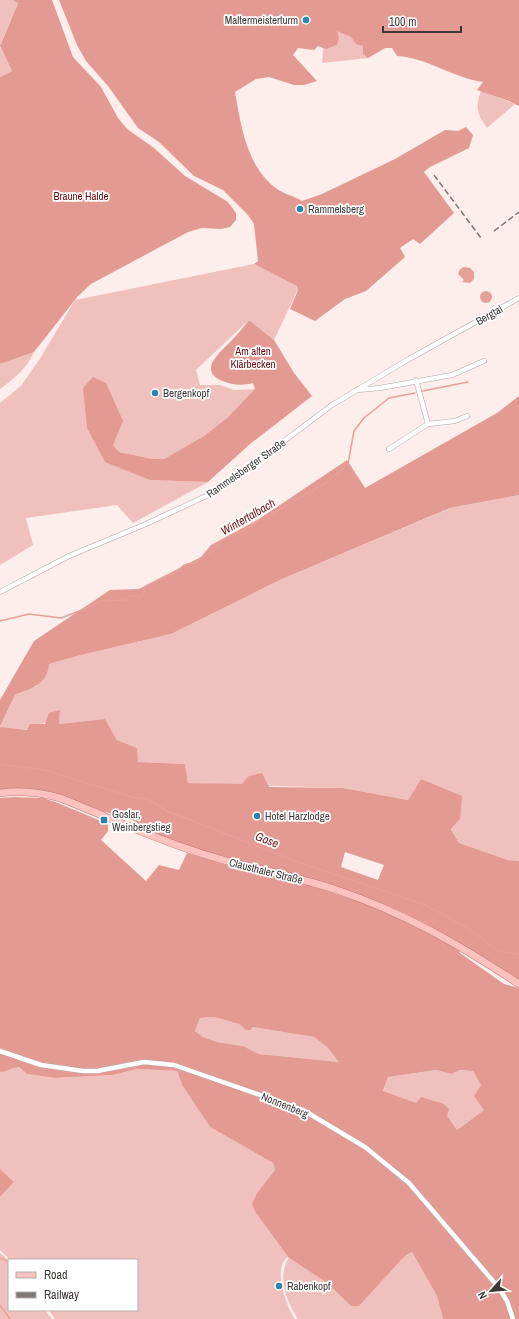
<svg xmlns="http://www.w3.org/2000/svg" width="519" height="1319" font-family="'Archivo Narrow',sans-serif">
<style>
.green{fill:#f0c1bc}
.forest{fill:#e39a93;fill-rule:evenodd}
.water{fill:#e99f99}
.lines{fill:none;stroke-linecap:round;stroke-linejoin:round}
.stream{stroke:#e99f99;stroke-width:1.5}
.street-casing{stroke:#b5a6a4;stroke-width:5.5}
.primary-casing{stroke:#ba7872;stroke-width:8}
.street{stroke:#fff;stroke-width:4.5}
.primary{stroke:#fdc2be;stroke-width:7}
.rail{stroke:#807675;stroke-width:1.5;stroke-dasharray:6 3;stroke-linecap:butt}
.poi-dot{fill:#2985b2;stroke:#fff;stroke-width:1.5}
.labels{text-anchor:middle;stroke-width:3.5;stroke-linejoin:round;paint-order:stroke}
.poi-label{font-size:11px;fill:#3e3837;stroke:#fff;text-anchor:start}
.park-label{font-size:11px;fill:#660f13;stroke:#fff}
.street-label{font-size:11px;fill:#3e3837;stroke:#fff}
.water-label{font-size:12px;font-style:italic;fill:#6b1618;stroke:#fff}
</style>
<rect width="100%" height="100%" fill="#fdedeb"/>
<g class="green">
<path d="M0,0H13L18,2L0,46Z"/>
<path d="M325,25L385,48L368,58L322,63Z"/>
<path d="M0,47L12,71L0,77Z"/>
<path d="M481,91L515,104L487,128C477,114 475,107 481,91Z"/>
<path d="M254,264L297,286L298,289L274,340L249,320L196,370L200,385H220L234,390L256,389L227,418L204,436L164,459H153L119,452L113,445L87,428L150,480L208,482L133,523L117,505L26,518L33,545L0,565V403L21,386L41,357L75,300Z"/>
<path d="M34,352C27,368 14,379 0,389V364Z"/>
<path d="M519,495V861L508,860L459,843L451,828L460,819L421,779L408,800L343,788L188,783L185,764L137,762V748L117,740L105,719L59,724L60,710C36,732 30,731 0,728L15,695L37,686L49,664L81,655L171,634L282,579L451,508Z"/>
<path d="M214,1017L240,1024L246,1030L253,1027L314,1037L327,1047L339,1062L259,1054L243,1046L217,1042L203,1037L195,1031L200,1018Z"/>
<path d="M12,1067H19L27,1074L55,1078L113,1075L137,1069L177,1071L182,1085L210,1127L273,1163L275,1170L257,1193L256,1213L288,1257C272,1268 286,1306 295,1319H55L49,1310H137V1260H10L0,1250V1197L14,1182L0,1169V1072L7,1070Z"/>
<path d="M436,1070L452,1074L458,1070L473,1071L481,1085L484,1110L457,1130L447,1116L383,1092L388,1077Z"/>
<path d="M412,1252L437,1296L443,1319H298C286,1300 277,1278 289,1257L327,1283L351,1306H359L404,1257Z"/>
<path d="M0,1253L5,1257L9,1263V1310H45L52,1319H0Z"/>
</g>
<g class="forest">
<path d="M13,0H52L73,57L101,87L118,118L127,129L154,148L185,176L228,202L236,213V220L230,227L221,229L202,228L188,232L91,284L78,296L34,352L0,364V77L12,71L0,46L18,3Z"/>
<path d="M59,0H519V106L509,101L477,90L483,82C453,78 428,58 397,56L392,48H385L368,58L363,54V46L356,44L351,37L337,31L339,38L337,45L326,49L318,46L314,50L298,48L293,55L317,81L304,85H294L269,77L256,79L235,92C241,126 247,168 277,189C284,194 294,196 302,201L322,194L395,159L445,130L458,131L466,127L473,135L469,148L430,167L424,172L454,213L420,244L413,239L400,248L405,257L366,291L345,299L315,321L290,309L298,290L297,286L254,264L258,261L254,224L248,215L223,190L194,176L159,142L138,128L108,86L86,61L77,45Z"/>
<path d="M249,320L274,340L294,373L312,396L250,444L208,482L150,480L105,462L87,428L83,388L93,377L106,383L123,421L113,445L119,452L153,459H164L204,436L227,418L255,389L253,383C242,386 231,385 220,380C197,369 224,349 233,339C239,333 244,326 249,320Z"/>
<path d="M519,396V495L450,508L282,579L171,634L81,655L49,664C47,685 32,688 15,695L0,727L27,730L30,724H45L49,713L60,710L59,724L105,719L117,740L137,748L138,762L185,764L188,783L242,784L249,776L262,773L269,787L343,788L408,800L421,779L462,796L460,819L451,829L459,843L508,860L519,861V980C470,949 421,916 365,897C312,879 256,869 202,851C185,845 165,839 149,831C144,829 141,825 136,822C124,816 112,814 99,810C63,798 40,784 0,790V700L34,641L110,590L139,589L201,557L211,545L259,519L347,460L365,488L497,413ZM345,852L384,865L378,880L341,867Z"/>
<path d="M14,797L43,798L58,803L108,824V831L101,840L146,881L159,865L179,870L187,853L239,869L311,886L367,904L389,913L458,949L460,953L504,984L519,988V1319H443L437,1296L412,1252L404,1257L359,1306H351L327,1283L288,1257L256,1213L252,1204L257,1193L275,1170L273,1163L210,1127L182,1085L177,1071L137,1069L113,1075L55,1078L27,1074L19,1067C11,1067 7,1072 0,1072V798ZM214,1017L239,1024L246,1030H250L253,1027L314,1037L327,1047L339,1062L259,1054L243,1046L217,1042L203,1037L195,1031L200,1018ZM436,1070L452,1074L459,1070L473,1071L481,1085L474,1096L484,1110L457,1130L447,1116L449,1109L444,1104L421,1097L416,1103L383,1091L388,1077Z"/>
<path d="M0,1169L14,1182L0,1197Z"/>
</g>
<g class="water">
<path d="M464,267L470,268L474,272V279L470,283L462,282L464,280L458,274L460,269Z"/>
<circle cx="486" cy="297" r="6"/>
</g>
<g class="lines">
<g class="stream">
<path d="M423,391L468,382"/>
<path d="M0,621L29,614L61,618L87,608L101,601L125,600L131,595L140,597L143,595L146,586L168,575L175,574L184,565L197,562L212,551L215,546L326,483L348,464L354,431L364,418L389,398L415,393"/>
<path d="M0,764L44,770L136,798L147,799L167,811L298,862L425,905L466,927L498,951L519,954"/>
<path d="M0,1258L7,1261"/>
<path d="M0,1305L10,1319"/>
</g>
<defs>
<g id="street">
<path d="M357,390L380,388L452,375L484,361"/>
<path d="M428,424L455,421L467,416"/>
<path d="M389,449L428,424L416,380"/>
<path d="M0,592L69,556L146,524L219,490L332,405L409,359L519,298"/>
<path d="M0,1051L41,1065L83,1071H97L144,1062L174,1065L303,1110L365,1147L409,1183L499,1288L507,1301L513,1319"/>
</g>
<path id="primary" d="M0,793C20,790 40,792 60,798C106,816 152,838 200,853C245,868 292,875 337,890C405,913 460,945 519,984"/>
</defs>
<use href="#street" class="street-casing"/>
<use href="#primary" class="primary-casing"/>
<use href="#street" class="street"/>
<use href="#primary" class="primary"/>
<g class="rail">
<path d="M434,175L481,238"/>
<path d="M494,231L519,212"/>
</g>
</g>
<g class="poi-dot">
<circle cx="306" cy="20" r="4"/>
<circle cx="300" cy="209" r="4"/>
<circle cx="155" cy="393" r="4"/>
<circle cx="257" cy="816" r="4"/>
<rect x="100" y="816" width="8" height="8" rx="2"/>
<circle cx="279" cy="1286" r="4"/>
</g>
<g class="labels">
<g class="poi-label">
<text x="298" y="24" text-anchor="end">Maltermeisterturm</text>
<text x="308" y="213">Rammelsberg</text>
<text x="163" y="397">Bergenkopf</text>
<text x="112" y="818">Goslar,<tspan x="112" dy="13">Weinbergstieg</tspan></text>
<text x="265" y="820">Hotel Harzlodge</text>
<text x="287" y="1290">Rabenkopf</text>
</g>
<g class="park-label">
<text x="81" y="200">Braune Halde</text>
<text x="253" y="355">Am alten<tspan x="253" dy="13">Klärbecken</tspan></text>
</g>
<g class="street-label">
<text transform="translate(489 315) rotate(-30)" y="4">Bergtal</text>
<text transform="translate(246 468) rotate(-35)" y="4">Rammelsberger Straße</text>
<text transform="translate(266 871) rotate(14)" y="4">Clausthaler Straße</text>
<text transform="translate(285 1105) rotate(22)" y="4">Nonnenberg</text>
</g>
<g class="water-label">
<text transform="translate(248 517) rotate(-30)" y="4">Wintertalbach</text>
<text transform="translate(267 840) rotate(21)" y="4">Gose</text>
</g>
</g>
<rect x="8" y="1259" width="130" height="52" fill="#ffffff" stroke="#b2afaf"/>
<rect x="16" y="1272" width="20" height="6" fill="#fdc2be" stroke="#b2afaf"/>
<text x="44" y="1279" font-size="12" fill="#3e3837">Road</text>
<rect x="16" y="1292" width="20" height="6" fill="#807675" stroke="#b2afaf"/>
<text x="44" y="1299" font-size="12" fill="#3e3837">Railway</text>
<g transform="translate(491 1291) rotate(243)" stroke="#ffffff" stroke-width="3" paint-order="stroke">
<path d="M0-3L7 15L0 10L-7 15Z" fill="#3e3837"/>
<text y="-6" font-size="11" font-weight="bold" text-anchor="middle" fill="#3e3837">N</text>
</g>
<path d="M383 26v6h78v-6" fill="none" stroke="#3e3837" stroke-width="2"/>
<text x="389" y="26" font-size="12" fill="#3e3837" stroke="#ffffff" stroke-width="3" paint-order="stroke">100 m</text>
</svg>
